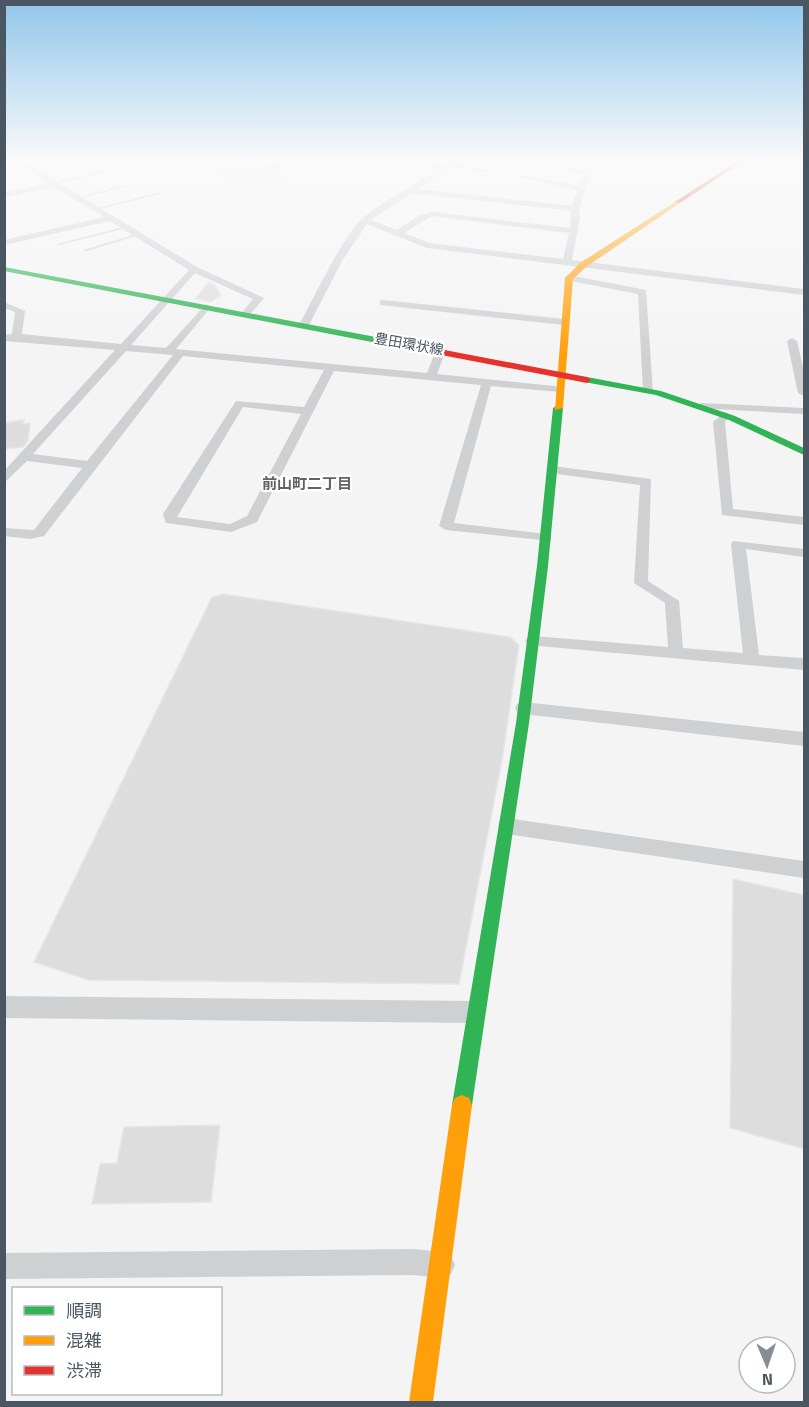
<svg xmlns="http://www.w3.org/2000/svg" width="809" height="1407" font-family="'Titillium Web','Noto Sans JP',sans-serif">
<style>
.green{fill:#d9f2e3}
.building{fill:#ddddde;stroke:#e5e6e7;stroke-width:1.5}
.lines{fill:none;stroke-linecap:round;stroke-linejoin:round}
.lane{fill:#ced0d2;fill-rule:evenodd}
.street{fill:#ced0d2;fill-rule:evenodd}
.fast{fill:#30b455;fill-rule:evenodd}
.slow{fill:#ff9f0a;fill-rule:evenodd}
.jam{fill:#e5322d;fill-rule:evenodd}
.labels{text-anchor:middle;stroke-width:4.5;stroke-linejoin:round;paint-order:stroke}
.far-street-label{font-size:14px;fill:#4a5661;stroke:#fff}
.far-neighbourhood-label{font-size:15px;font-weight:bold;fill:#5f6368;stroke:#fff}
</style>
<rect width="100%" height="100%" fill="#f4f4f4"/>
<path class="green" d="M251,162L289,180C259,189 234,185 207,171Z"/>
<g class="building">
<path d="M209,282L215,285L221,295L211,302L195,299Z"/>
<path d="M24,420L23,424L30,423L28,441L23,447L4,449V423Z"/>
<path d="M223,594L510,637L519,645L502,760L459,984L88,980L34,962L212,597Z"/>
<path d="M733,879L804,895V1149L730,1128Z"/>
<path d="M220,1125L211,1202L92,1204L100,1164L117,1163L124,1127Z"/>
</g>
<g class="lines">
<g class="lane">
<path d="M105,170L106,172L54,184L52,183Z"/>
<path d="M125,185L126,187L78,199L76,198Z"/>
<path d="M159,192L160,194L96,210L94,209Z"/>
<path d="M126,226L127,228L59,245L57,244Z"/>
<path d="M137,234L140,235L87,251L83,250Z"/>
</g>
<g class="street">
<path d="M10,158H17L27,164L106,158L103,160L33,167L197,267L264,298L248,317H242L240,315L253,299L195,273L131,345L166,348L206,304L211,307L176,349L427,373L436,350L441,347L446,350L437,374L564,387V391L560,392L491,386L454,523L546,534L551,535V541L446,530L439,526L481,385L334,371L257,522L231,532L166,523L163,514L236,401L304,407L324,370L183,356L44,536L30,539L4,536V528L34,530L82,468L27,461L4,483V471L115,350L4,341V335L12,334L15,312L4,308V302L25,311L22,334L121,344L189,270L110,221L4,245V240L104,217L54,187L4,197V193L49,183ZM126,351L173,355L87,461L33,454ZM243,407L301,414L247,516L230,524L177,517Z"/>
<path d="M217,158H231L195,166L190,170L186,168L190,162Z"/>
<path d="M243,158C254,157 261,163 271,165C283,167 299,157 313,158L272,170Z"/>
<path d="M388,158L442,166L452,158H458L454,164L494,171L490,173L450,167L418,189L572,206L577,190L520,177L524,175L579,186L583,174L514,158H526L584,170L589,158H595L579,209L580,218L572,260L804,289V295L427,248L367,224L342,261L309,325L300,327L299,325C313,300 344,233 364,217C388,198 412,186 437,170ZM412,193L571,211L570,228L432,212L420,215L397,230L371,220ZM432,216L569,233L563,259L429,243L404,233Z"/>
<path d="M760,158H771L804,166V170Z"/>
<path d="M569,275L646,290L653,393L643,391L638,294L566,280L564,278Z"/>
<path d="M383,300L564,319L569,322L564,325L380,305V301Z"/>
<path d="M792,338L797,341L804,372V396L798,393L787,341Z"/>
<path d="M701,403L804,408V414L697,408L695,406Z"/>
<path d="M725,412L731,415L725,422L733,509L804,517V525L722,515L713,422Z"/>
<path d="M553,466L651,479L648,581L679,601L683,648L743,653L731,544L733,541L804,549V557L746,549L759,655L804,658V670L528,645L525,641L528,637L533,636L668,647L665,603L634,583L640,485L549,473L547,470Z"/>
<path d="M523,702L804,732V746L523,714L517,712L515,708L517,704Z"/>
<path d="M507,818L804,861V878L507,834L500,832L498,826L500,820Z"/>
<path d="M4,996L474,1001L482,1004L485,1012L482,1020L474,1023L4,1018Z"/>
<path d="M413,1249L442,1252L451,1256L455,1265L451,1274L442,1278L413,1275L4,1279V1253Z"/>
</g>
<g class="fast">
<path d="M4,267L434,348L438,351L434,354L4,271Z"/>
<path d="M587,377L661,391L735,416L804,448V455L729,420L656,395L584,382L583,380Z"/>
<path d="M558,405L563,408L548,566L529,723L472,1105L469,1112L462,1115L455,1112L452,1105L516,723L537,566L553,408Z"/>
</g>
<g class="slow">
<path d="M678,200L680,203L586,267L573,279L563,408L555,410L565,278L580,263Z"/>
<path d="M462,1095L469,1098L472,1105L433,1402H409L452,1105L455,1098Z"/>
</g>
<g class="jam">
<path d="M742,158H748L680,203L675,202Z"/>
<path d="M434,348L587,377L591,380L587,383L431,353V349Z"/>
</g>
</g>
<linearGradient id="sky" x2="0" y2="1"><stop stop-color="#91c6eb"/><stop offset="0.45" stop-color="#fafafa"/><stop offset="1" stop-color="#fafafa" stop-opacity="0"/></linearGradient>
<rect width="809" height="355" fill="url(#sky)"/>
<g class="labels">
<g class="far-street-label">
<text transform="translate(409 344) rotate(10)" y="5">豊田環状線</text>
</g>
<g class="far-neighbourhood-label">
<text x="307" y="489">前山町二丁目</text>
</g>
</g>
<rect width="809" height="1407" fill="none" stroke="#4a5661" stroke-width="12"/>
<rect x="12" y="1287" width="210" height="108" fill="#ffffff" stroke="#b7bbc0" stroke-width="1.5"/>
<rect x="24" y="1306" width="30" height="9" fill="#30b455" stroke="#b7bbc0" stroke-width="1.5"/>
<text x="66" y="1317" font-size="18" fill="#4a5661">順調</text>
<rect x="24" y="1336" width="30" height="9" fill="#ff9f0a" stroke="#b7bbc0" stroke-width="1.5"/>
<text x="66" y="1347" font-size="18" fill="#4a5661">混雑</text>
<rect x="24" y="1366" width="30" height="9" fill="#e5322d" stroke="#b7bbc0" stroke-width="1.5"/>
<text x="66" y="1377" font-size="18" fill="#4a5661">渋滞</text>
<g transform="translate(767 1365) rotate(178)"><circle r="28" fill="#ffffff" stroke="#b7bbc0" stroke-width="1.5"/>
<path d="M0-4.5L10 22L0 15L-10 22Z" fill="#868d94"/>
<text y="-9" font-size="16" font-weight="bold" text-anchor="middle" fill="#4a5661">N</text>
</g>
</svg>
